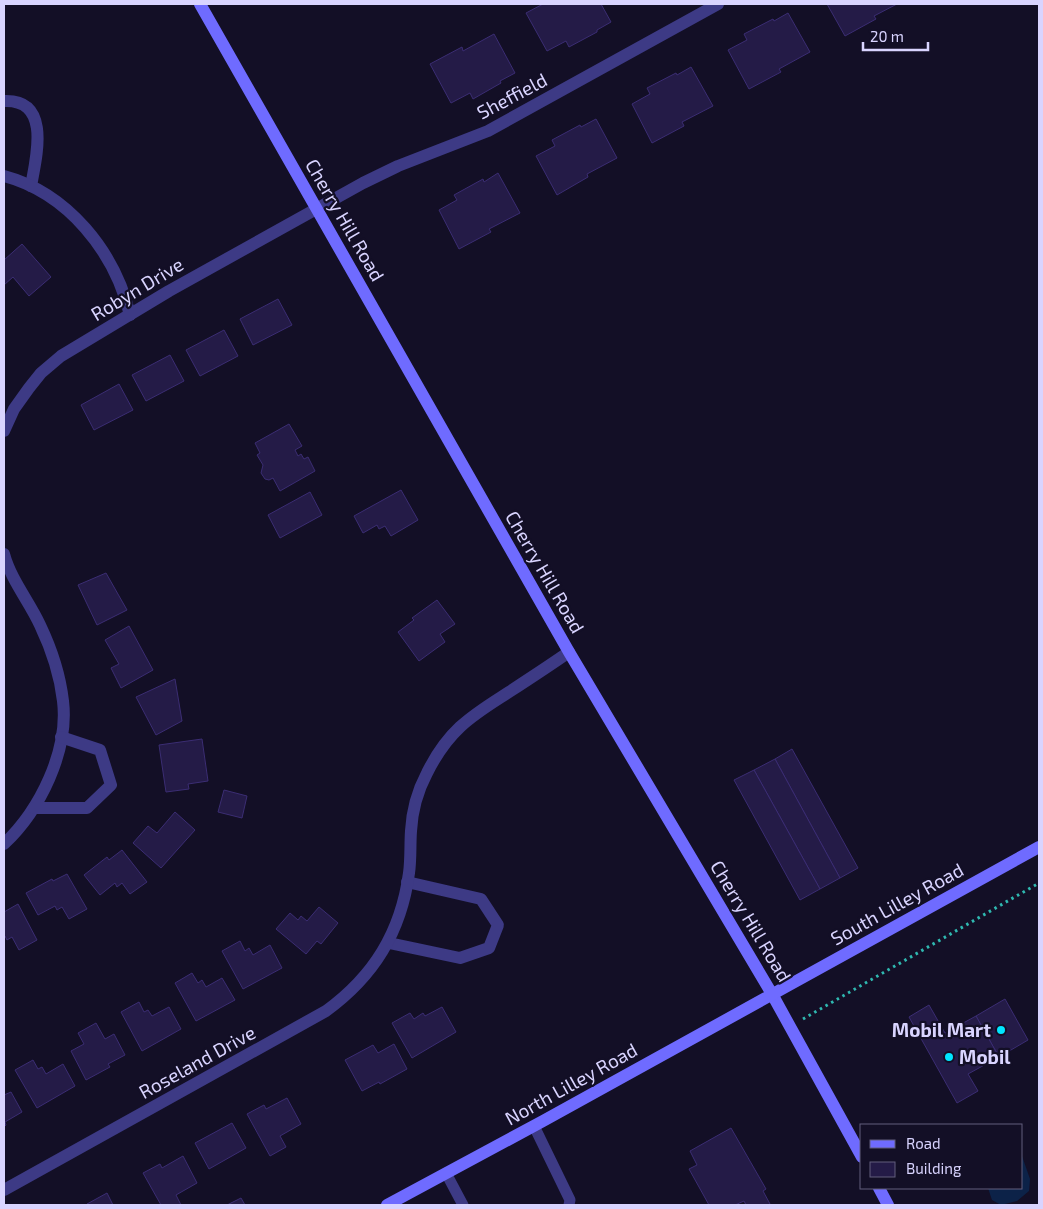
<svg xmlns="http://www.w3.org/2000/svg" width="1043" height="1209" font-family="'Exo 2',sans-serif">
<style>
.water{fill:#0c2248}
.building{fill:#241b47;stroke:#3b2d73}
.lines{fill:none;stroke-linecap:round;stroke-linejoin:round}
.path{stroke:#2fb8b0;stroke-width:3;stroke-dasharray:2.5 4;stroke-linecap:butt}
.lane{stroke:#3d3a85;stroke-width:11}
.street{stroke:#3d3a85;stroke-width:12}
.secondary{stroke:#6f6bff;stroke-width:12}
.poi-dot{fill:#00e5ff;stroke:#130f26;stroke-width:2}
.labels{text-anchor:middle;stroke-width:4.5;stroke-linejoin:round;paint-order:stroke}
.street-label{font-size:19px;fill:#d9d4ff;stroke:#130f26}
.poi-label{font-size:19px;font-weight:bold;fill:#d9d4ff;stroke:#130f26;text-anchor:end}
</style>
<rect width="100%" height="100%" fill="#130f26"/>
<path class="water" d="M1022,1156L1030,1179L1029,1191L1017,1201L1001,1205L992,1200L988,1188H1022Z"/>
<g class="building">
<path d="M543,4H601L611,22L597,30V32L569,47L566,41L547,51L526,13Z"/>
<path d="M827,4H897L874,16L876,19L845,36Z"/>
<path d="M788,13L810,52L779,69L781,72L749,89L728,50L747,40L744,34L773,19L774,21Z"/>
<path d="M494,34L515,73L500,81L501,83L473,99L470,93L451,103L430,64L462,47L463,51Z"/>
<path d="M691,67L713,106L682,122L684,126L652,143L632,104L650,94L647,88L676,73L677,75Z"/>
<path d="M596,119L617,158L587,174L588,177L557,195L536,156L555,146L552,140L580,125L581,127Z"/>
<path d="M498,173L520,213L489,229L491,232L459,249L439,210L457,200L454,195L483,179L484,182Z"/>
<path d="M22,244L51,277L29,296L13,277L4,285V260Z"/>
<path d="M278,299L292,325L253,345L240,319Z"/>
<path d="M224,330L238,356L200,376L186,350Z"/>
<path d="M170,355L184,381L146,401L132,375Z"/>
<path d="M119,384L133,410L94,430L81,405Z"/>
<path d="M289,424L302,446L295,450L298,456L301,454L304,459L308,457L315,471L280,491L273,478L269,480L265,479L261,473L263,465L257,455L260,453L255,443Z"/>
<path d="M401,490L418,520L391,536L385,526L379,529L377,525L363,533L354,516Z"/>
<path d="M310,492L322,515L280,538L268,515Z"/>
<path d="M106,573L127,610L97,625L78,585Z"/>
<path d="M437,600L455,624L440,634L445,642L419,661L398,632L414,620L412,618Z"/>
<path d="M129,626L153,670L121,688L111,668L119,664L105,640Z"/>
<path d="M175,679L182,721L156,735L136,697Z"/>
<path d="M202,739L208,781L188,784L189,789L166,792L159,745Z"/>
<path d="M792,749L858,868L840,878L775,759Z"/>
<path d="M775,759L840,878L820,889L754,770Z"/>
<path d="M754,770L820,889L800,900L734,780Z"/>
<path d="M224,790L247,796L242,818L218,812Z"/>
<path d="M175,812L195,830L161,868L133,843L148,826L157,833Z"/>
<path d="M122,850L147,882L130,894L122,883L117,887L115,883L100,895L84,875L107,857L109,860Z"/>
<path d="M67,874L87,909L69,919L62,907L57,910L55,906L38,915L26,893L52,879L53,881Z"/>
<path d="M18,904L37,940L19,950L12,937L7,940L5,936L4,937V912Z"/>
<path d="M319,907L338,923L321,944L317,941L306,954L276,929L290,913L298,920L301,916L307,921Z"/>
<path d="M240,941L245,951L249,948L253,955L270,945L282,968L243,989L222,951Z"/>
<path d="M192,973L198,983L202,980L206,987L222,978L235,1000L196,1021L175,983Z"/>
<path d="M1005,999L1028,1040L999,1057L976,1016Z"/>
<path d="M139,1002L144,1012L148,1010L152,1016L169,1007L181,1029L142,1051L121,1012Z"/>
<path d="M929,1005L945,1033L976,1016L999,1057L968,1074L978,1091L957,1103L909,1017Z"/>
<path d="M442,1007L456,1032L412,1058L392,1023L410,1013L414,1019L423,1013L425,1016Z"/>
<path d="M96,1023L105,1039L114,1034L125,1055L108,1064L110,1067L86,1080L71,1051L84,1044L78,1033Z"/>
<path d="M394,1044L407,1069L380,1084L379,1082L362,1091L345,1060L373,1045L378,1053Z"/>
<path d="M33,1060L38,1069L42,1067L46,1074L63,1064L75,1086L37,1108L15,1070Z"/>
<path d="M11,1092L22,1112L5,1122L6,1125L4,1127V1095Z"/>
<path d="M287,1098L301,1124L280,1136L286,1147L270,1156L247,1114L264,1105L266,1109Z"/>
<path d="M232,1123L246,1148L209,1169L195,1143Z"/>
<path d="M731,1128L766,1189L763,1191L770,1204L768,1205H746L744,1201L735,1205H709L689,1169L697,1165L690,1151Z"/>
<path d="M183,1156L197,1183L176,1195L181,1205H161L143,1173L160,1164L162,1168Z"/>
<path d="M107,1193L113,1205H88L87,1204Z"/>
<path d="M241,1198L245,1205H227Z"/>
</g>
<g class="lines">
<path class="path" d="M803,1019L1039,883"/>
<g class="lane">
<path d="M534,1126L570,1200L569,1205"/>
<path d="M446,1173L463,1205"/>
</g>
<g class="street">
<path d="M4,101C52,99 36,158 31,186"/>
<path d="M4,176C68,193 115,252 130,315"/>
<path d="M4,431L14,409L29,388L41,373L61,356L169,291L363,183L398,166L488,131L718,4"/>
<path d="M4,554C11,580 29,601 40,625C51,648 60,675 63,701C69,751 40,810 4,844"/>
<path d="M34,808H87L111,785L100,750L61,737"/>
<path d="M389,943L460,958L489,948L498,925L481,899L407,882"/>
<path d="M4,1190L326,1011C374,976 401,932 409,873C411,859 410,845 411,831C412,812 418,790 427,773C435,757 446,740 460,727C475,713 492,703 509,692C529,679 549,666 569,652"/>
</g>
<g class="secondary">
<path d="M200,4L569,652L772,994L862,1157"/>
<path d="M879,1188L888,1205"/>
<path d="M387,1205L543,1121L1039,847"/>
</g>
</g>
<g class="poi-dot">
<circle cx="1001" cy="1030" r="5"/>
<circle cx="949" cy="1057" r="5"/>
</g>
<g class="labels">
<g class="street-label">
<text transform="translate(512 96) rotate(-28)" y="7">Sheffield</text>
<text transform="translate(345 220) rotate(60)" y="7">Cherry Hill Road</text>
<text transform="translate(137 289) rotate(-31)" y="7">Robyn Drive</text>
<text transform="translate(545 572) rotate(60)" y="7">Cherry Hill Road</text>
<text transform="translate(897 904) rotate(-29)" y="7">South Lilley Road</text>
<text transform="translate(751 921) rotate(59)" y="7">Cherry Hill Road</text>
<text transform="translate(197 1062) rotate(-29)" y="7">Roseland Drive</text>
<text transform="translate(571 1084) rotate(-29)" y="7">North Lilley Road</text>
</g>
<g class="poi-label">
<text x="991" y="1037">Mobil Mart</text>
<text x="959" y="1064" text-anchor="start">Mobil</text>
</g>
</g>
<rect width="1043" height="1209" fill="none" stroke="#d9d4ff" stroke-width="10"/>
<rect x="860" y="1124" width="162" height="65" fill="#130f26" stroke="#625e7d"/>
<rect x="870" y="1140" width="25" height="8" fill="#6f6bff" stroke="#625e7d"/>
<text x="906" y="1149" font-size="15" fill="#d9d4ff">Road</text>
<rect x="870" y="1162" width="25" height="15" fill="#241b47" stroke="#625e7d"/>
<text x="906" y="1174" font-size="15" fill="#d9d4ff">Building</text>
<path d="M863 42v8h65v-8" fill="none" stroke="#d9d4ff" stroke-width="2.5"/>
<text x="870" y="42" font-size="15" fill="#d9d4ff" stroke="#130f26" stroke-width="4" paint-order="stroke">20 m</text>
</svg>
